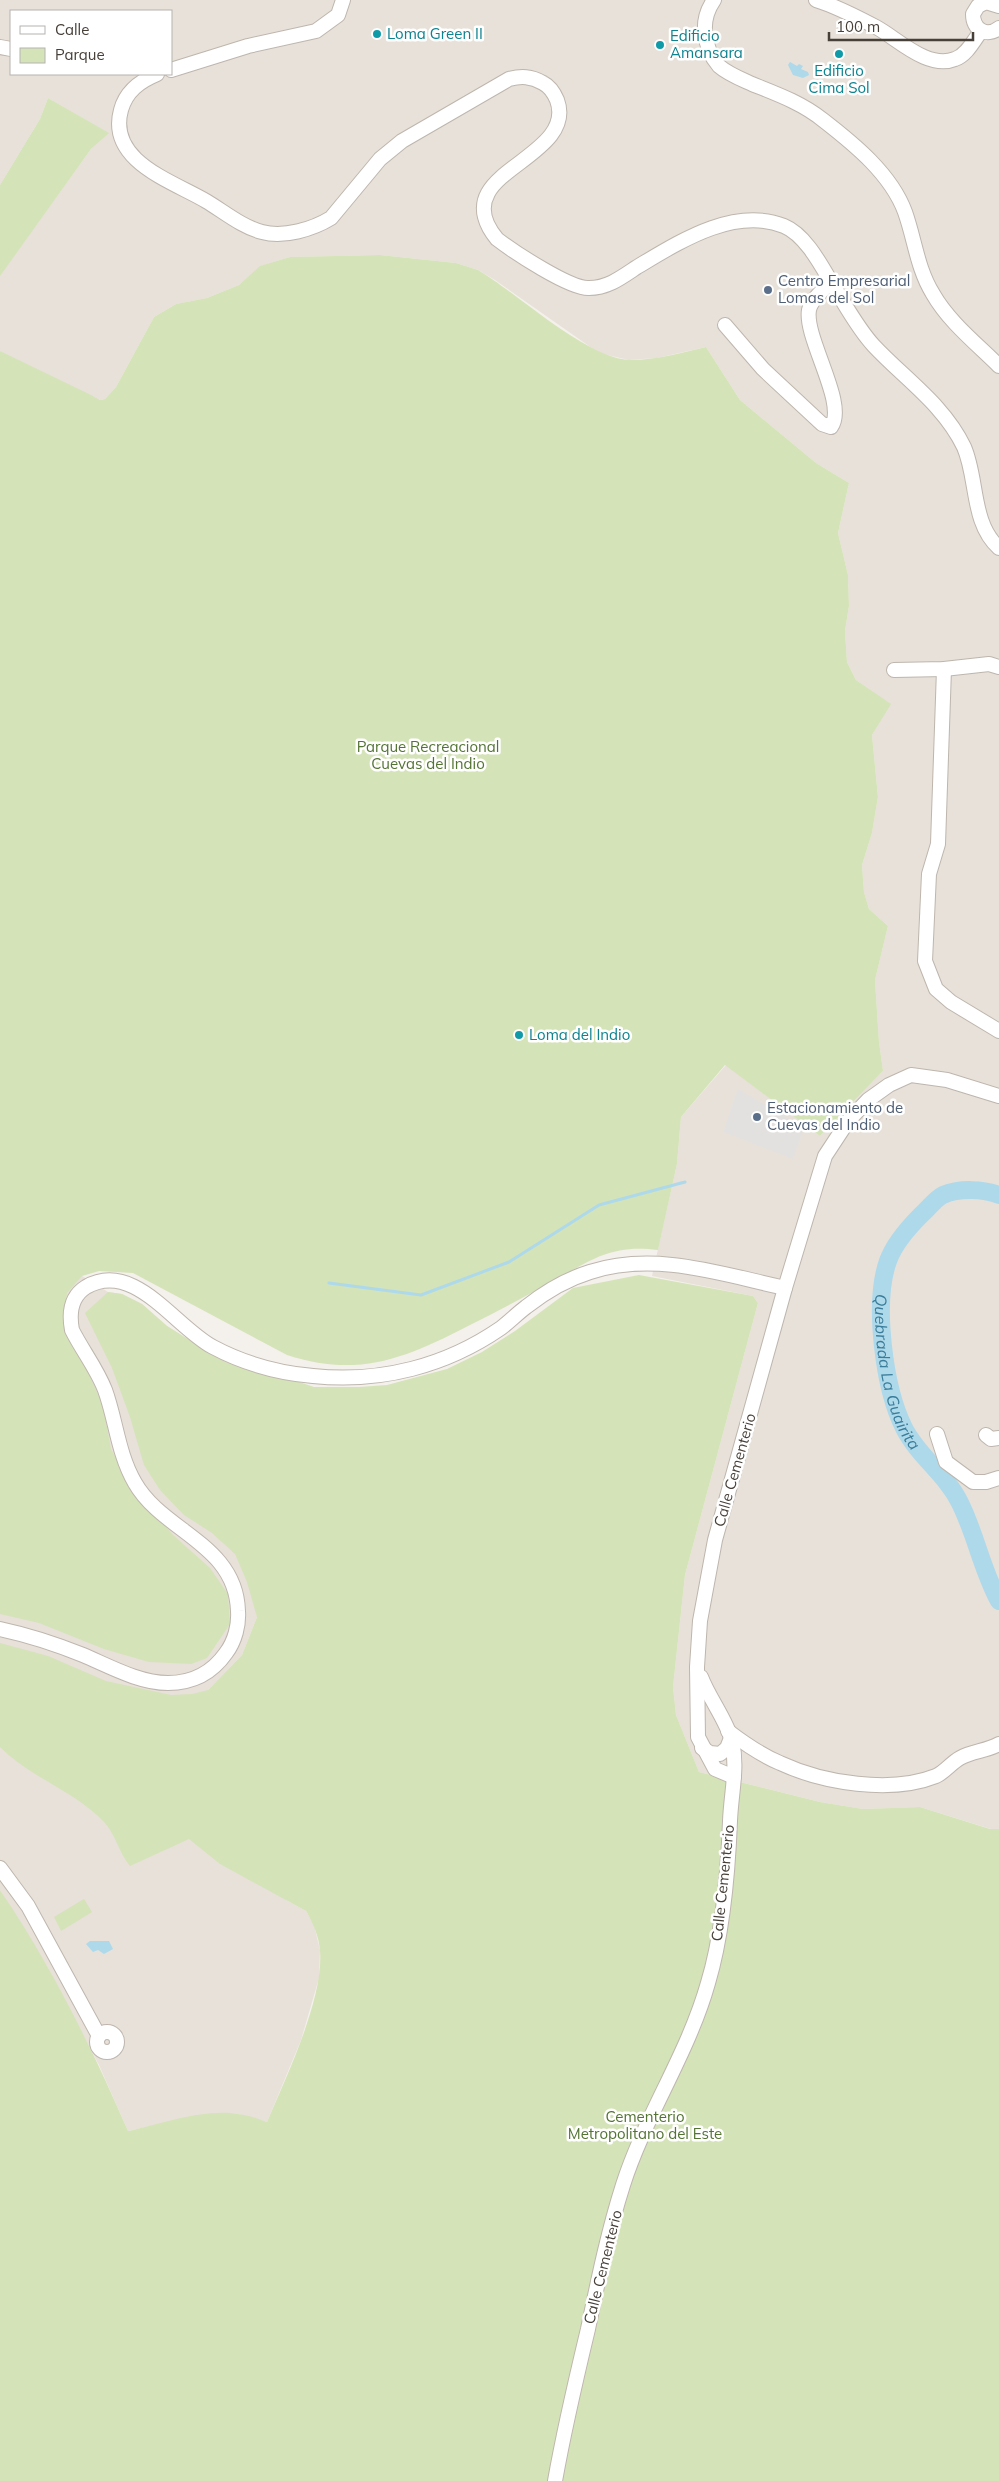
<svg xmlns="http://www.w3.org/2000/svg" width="999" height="2481" font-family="Mulish,sans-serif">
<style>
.residential{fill:#e7e1d9;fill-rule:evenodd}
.green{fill:#d5e3b8}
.parking{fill:#e3e1df}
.water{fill:#aed9ea}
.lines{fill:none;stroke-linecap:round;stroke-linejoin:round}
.stream{stroke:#aed9ea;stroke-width:3}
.river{stroke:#aed9ea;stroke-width:18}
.minor-casing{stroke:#beb6ae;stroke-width:16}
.minor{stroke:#fff;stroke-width:14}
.culture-dot{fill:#0f9aa8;stroke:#fff;stroke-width:2}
.service-dot{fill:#5c6f8a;stroke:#fff;stroke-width:2}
.labels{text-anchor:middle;stroke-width:5;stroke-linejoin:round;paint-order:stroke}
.culture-label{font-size:15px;fill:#0d838f;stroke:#fff;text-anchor:start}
.service-label{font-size:15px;fill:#4e5e75;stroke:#fff;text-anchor:start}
.park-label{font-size:15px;fill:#537432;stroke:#fff}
.street-label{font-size:15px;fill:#474039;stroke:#fff}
.water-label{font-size:16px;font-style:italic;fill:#397d9a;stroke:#fff}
</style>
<rect width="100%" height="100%" fill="#f4f0eb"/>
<g class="residential">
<path d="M0,0H999V1829H991L920,1807L863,1809L820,1802L699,1772L676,1715L673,1687L685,1575L758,1303L753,1296L652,1276L677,1164L681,1117L726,1065L820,1136L883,1071L879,1042L875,980L888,926L869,909L864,892L862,865L872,833L878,797L872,735L890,704L856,680L847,662L845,631L849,606L848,575L838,533L849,483L816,463L740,400L706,347L657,358L629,360L599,353L495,280L478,270L456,263L380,255L290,257L261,266L239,285L207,298L176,304L154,317L116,387L105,399L100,400L3,353L0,351V275L91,149L108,133L48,98L40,119L0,185ZM11,11H171V74H11Z"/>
<path d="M0,1250L48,1255L108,1292L122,1294L142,1304L167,1326L213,1356L250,1369L257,1617L242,1655L208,1690L286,1900L306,1911L314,1925L320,1950L319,1978L301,2040L267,2122L238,2114L224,2113L200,2115L128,2131L99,2065L48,1968L0,1890Z"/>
</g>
<g class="green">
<path d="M48,98L109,133L91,149L0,276V185L40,119Z"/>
<path d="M380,255L456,263L478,270C517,293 588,360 631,360C656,360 681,353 706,347L740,400L816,463L849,483L838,533L848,575L849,606L845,631L847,662L856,680L891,704L872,735L878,797L872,833L862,865L864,892L869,909L888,926L875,980L879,1042L883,1071L820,1136L725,1065L681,1117L677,1164L658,1250C611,1244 591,1260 552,1282C524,1297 496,1312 468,1326C404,1359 358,1378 287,1355L133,1273L99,1271L82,1276L67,1293L64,1320L103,1405L111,1449L133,1489L173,1535L210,1568L228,1594L230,1624L207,1658L191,1664L149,1662L104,1649L39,1623L0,1614V351L91,395L100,400L105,399L116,387L154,317L176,304L207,298L239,285L260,266L290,257Z"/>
<path d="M639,1275L753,1296L758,1303L685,1575L673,1687L676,1715L699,1772L820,1802L863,1809L920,1807L990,1829H999V2481H0V1890C51,1965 92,2048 128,2131C160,2124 205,2108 238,2114C248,2115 258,2119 267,2122C286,2077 324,1999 320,1951C319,1936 313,1923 306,1911L220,1864L189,1839L130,1866C119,1853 115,1833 104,1822C75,1791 31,1778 0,1747V1643L48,1656L106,1681L171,1695L192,1694L208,1690L242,1655L257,1617L247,1582L235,1554L212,1533L184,1515L160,1490L144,1465L130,1417L112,1368L85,1313L108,1292L122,1294L142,1304L167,1326L225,1362L282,1376L314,1387H359L387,1385L447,1369L482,1352L515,1331L573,1288Z"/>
<path d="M84,1899L92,1912L61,1931L54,1917Z"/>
</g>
<path class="parking" d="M738,1089L804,1128L793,1159L723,1132Z"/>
<g class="water">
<path d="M790,62L797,66L799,64L803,66L801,69L808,72L809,75L803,78L793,75L788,65Z"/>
<path d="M90,1941H109L113,1949L104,1954L98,1950L93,1952L86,1944Z"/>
</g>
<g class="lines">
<path class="stream" d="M329,1283L421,1295L509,1262L599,1205L685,1182"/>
<path class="river" id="s1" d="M999,1195C984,1189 959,1188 943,1195C935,1199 928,1209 921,1215C908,1228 894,1244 888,1261C873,1303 884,1388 904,1428C918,1456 946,1474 960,1503C976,1535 982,1570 999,1601"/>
<defs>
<g id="minor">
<path d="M714,0C707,10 704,19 705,32C706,44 711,57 719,66C728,74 741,79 752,84C777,94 802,103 823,120C854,144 891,174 905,212C915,240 917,268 933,294C949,322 977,344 999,366"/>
<path d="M816,0C836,6 857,17 876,27C898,39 928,70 955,59C967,55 974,40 981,31"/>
<path d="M999,6L986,2L978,6L973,14C973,29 986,38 999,28"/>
<path d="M0,47L11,49"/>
<path d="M171,70L248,46L316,31L338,15L343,0"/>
<path d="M157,74C140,81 126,91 121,110C107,161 172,181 206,201C223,211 242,227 262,232C284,238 313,229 331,218L380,159L402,141L509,79C521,76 531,76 543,83C549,86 554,93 557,100C573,143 504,163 488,193C479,209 486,226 497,239C514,252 570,289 589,288C608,288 622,277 637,267C679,242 734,206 784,226C806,235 822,267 834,287C846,306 858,329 874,346C905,379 944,405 964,447C978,479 971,523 999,548"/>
<path d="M725,325L763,369L822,424L831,427C848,404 804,338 809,310C811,300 824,289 831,282"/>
<path d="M944,669L938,844L929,874L925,961L936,989L951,1002L999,1031"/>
<path d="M894,670L944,669L989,664L999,667"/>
<path d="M937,1434L946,1462L973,1482H986L999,1478"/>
<path d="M986,1435L991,1439L999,1438"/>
<path d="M0,1629C28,1635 56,1644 83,1655C109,1666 139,1683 168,1683C192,1683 212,1673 226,1653C235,1641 239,1625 238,1611C236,1544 163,1532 135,1483C118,1454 116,1420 105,1390C97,1369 82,1350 72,1330C69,1314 70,1297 86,1287C134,1259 175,1327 213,1347C243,1363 279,1373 313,1376C381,1383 446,1366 501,1328C510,1321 518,1313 526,1307C545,1292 567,1279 590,1272C655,1251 721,1274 785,1288"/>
<path d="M728,1731C745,1744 761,1755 780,1763C823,1783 891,1794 936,1776C945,1772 951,1763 960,1758C972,1751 987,1751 999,1744"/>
<path d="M702,1748L710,1753L720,1754L727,1748L731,1738"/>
<path d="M734,1777L715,1769L698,1737L697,1667L700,1621L715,1540L785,1288L825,1156L848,1121L868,1100L889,1085L911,1075L947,1080L999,1096"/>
<path d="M0,1868L28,1906L99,2036"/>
<circle cx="107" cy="2042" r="10"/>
<path d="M555,2481C564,2430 576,2379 588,2329C598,2281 608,2232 623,2185C645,2116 688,2054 708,1983C723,1933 728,1873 730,1821C731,1794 738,1768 732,1741C727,1721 709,1698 701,1677"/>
</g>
</defs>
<use href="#minor" class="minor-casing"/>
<use href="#minor" class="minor"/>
</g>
<g class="culture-dot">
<circle cx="377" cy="34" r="5"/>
<circle cx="660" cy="45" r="5"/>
<circle cx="839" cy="54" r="5"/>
<circle cx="519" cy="1035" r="5"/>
</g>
<g class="service-dot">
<circle cx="768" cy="290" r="5"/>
<circle cx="757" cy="1117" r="5"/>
</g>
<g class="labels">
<g class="culture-label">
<text x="387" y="39">Loma Green II</text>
<text x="670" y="41">Edificio<tspan x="670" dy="17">Amansara</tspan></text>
<text x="839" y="76" text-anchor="middle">Edificio<tspan x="839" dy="17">Cima Sol</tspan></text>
<text x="529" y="1040">Loma del Indio</text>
</g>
<g class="service-label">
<text x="778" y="286">Centro Empresarial<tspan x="778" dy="17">Lomas del Sol</tspan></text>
<text x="767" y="1113">Estacionamiento de<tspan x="767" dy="17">Cuevas del Indio</tspan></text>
</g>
<g class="park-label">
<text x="428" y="752">Parque Recreacional<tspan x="428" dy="17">Cuevas del Indio</tspan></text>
<text x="645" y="2122">Cementerio<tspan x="645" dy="17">Metropolitano del Este</tspan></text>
</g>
<g class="street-label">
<text transform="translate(735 1470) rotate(-74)" y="5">Calle Cementerio</text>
<text transform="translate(723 1883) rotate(-84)" y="5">Calle Cementerio</text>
<text transform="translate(603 2267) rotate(-76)" y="5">Calle Cementerio</text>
</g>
<g class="water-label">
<text dy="6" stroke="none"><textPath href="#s1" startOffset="258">Quebrada La Guairita</textPath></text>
</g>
</g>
<rect x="10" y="10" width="162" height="65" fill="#ffffff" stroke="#b5b3b0"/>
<rect x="20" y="26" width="25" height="8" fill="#ffffff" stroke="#b5b3b0"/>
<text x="55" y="35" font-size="15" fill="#474039">Calle</text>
<rect x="20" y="48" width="25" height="15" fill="#d5e3b8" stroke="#b5b3b0"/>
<text x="55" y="60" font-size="15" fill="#474039">Parque</text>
<path d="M829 32v8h144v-8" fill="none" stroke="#474039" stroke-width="2.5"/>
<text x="836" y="32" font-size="15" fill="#474039" stroke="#ffffff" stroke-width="4" paint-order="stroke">100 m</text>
</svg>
